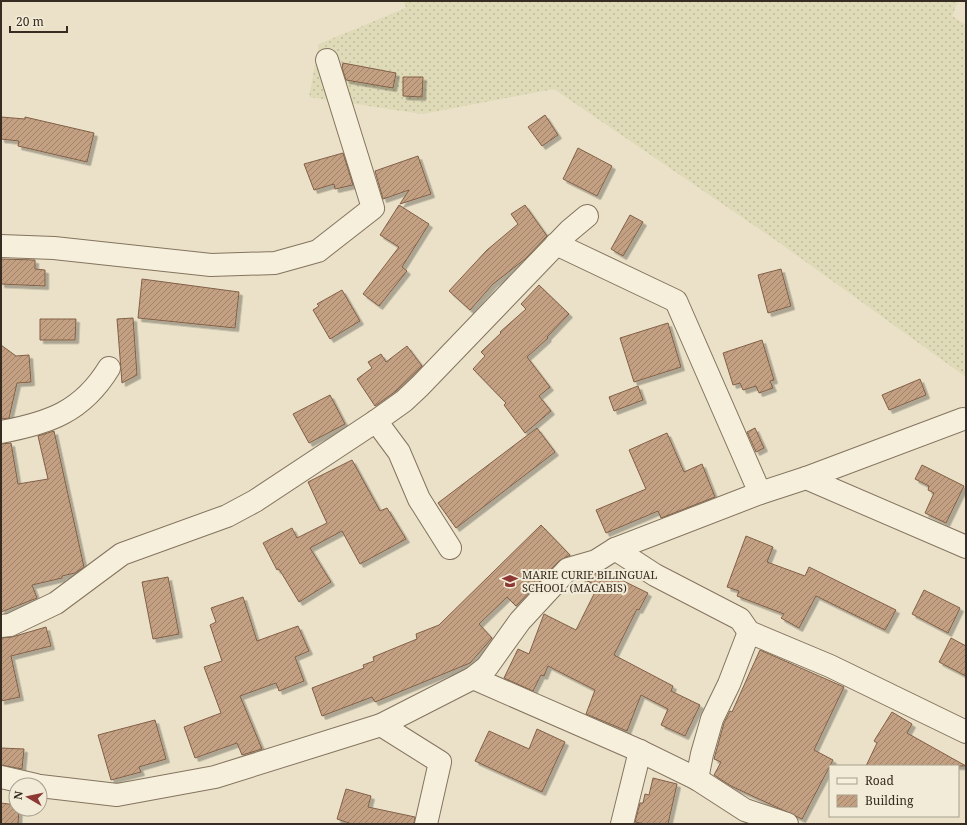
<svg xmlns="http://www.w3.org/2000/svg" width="967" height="825" font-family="'Noto Serif',serif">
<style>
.farmland{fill:url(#farmland-dots)}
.building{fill:url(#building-hatch);stroke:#816047;filter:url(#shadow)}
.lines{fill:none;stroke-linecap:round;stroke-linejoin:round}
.minor-casing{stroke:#84745f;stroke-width:24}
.minor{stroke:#f6efdb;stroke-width:22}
.labels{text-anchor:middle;stroke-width:4;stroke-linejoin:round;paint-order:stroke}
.poi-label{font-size:11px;fill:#362c21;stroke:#f2ebd7;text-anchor:start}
</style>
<defs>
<pattern id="farmland-dots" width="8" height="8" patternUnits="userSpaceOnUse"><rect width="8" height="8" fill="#dfdab7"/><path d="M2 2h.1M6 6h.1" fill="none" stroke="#c0bb9d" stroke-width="1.8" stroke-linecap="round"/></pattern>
<pattern id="building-hatch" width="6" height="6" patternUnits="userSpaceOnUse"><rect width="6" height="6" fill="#c4a082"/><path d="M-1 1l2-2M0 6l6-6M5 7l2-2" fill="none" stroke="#a0836a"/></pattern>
<filter id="shadow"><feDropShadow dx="3.5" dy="3.5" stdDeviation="0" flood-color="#0004"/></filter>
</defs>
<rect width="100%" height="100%" fill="#eae1c8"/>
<path class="farmland" d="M404,1H958L952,16L966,25V377L777,241L554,89L422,114L309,97L319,44L406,8Z"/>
<g class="building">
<path d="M343,63L396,73L393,88L346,80L342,68Z"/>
<path d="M403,77H423L422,97L403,96Z"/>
<path d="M545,115L558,135L542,146L528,127Z"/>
<path d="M1,117L25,119V117L94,133L87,162L18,146L19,141L1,139Z"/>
<path d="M578,148L612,166L597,196L563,179Z"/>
<path d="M343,153L353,185L335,189L334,184L314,190L304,164Z"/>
<path d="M418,156L431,194L400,204L409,190L383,199L375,171Z"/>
<path d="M399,205L429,224L402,267L407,271L379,306L363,294L399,247L380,235Z"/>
<path d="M525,205L547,236L525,259L493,284L470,310L449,291L487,250L518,224L511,214Z"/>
<path d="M630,215L643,222L623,256L611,249Z"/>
<path d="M1,259L35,260V269L45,270V286L1,284Z"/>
<path d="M781,269L791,306L768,313L758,275Z"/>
<path d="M142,279L239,292L235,328L138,318Z"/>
<path d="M539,285L569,314L547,337L548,338L527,357L550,387L539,396L551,411L525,433L504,405L506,403L473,369L485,356L481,352L501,333L500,332L526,309L521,304Z"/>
<path d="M342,290L360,321L330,339L313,310L319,306L317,304Z"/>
<path d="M133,318L137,375L122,383L117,319Z"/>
<path d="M40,319H76L75,340H40Z"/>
<path d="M668,323L681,367L634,382L620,338Z"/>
<path d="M762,340L774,380L770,381L773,388L759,393L756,386L743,390L740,383L733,385L723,353Z"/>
<path d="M1,345L16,356L29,355L31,382L17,383L9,418L1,419Z"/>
<path d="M407,346L422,366L396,391L375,406L357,379L372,368L368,362L381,354L386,362Z"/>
<path d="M920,379L926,395L889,410L882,395Z"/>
<path d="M638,386L643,400L614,411L609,397Z"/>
<path d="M330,395L345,424L309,443L293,414Z"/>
<path d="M537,428L555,452L456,528L438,503Z"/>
<path d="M755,428L764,448L756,452L747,432Z"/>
<path d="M54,431L84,567L75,573L62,576V578L32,585L37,598L1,612V444L11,443L18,484L48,479L38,436Z"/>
<path d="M667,433L684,472L702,464L715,497L661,518L658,511L606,533L596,510L646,489L629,450Z"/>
<path d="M352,460L380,511L387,508L406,539L360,564L342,531L310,548L331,582L299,602L279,569L277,570L263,543L292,528L297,538L327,523L308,482Z"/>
<path d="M922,465L964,486L946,523L925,513L934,493L928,490L929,486L915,479Z"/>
<path d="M541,525L570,555L559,561L516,606L507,597L479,624L492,638L470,663L375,702L372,697L322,716L312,688L364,668L363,665L374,661L373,657L417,639L416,634L439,625Z"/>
<path d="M746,536L773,547L767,562L805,576L809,567L896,610L885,630L816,596L799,628L781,618L784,614L737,596L739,591L727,587Z"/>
<path d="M603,571L648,593L639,610L637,609L614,655L673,686L671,691L700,705L685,736L661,725L668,709L641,695L627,731L586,714L595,690L548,666L544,676L541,675L533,691L504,678L518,649L529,654L544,614L576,630L598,586L581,578Z"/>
<path d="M168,577L179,634L153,639L142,582Z"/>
<path d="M924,590L960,608L948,633L912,614Z"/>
<path d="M243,597L257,641L298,626L309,651L295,657L304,681L279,691L276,683L240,696L262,749L242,755L237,743L195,758L184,727L221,713L204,667L222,661L210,625L216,622L211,608Z"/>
<path d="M46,627L51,646L11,656L20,697L1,701V638L12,637Z"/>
<path d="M951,638L966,646V676L939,662Z"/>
<path d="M760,650L844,687L814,750L833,760L802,819L731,786L714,775L721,762L714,759L724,723L730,711L732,712Z"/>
<path d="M892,712L912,724L907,733L966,766H866L877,743L874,741Z"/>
<path d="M155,720L166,759L139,767L141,772L111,780L98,735Z"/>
<path d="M537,729L565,742L542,792L475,761L489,731L529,749Z"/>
<path d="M1,748L24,749L22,769L1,765Z"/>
<path d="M653,778L677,784L668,824H645L635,822L640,803H643L645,794L649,795Z"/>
<path d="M346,789L371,796L368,807L415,817L414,824H352L337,819Z"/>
<path d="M1,803L16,805V809H19L18,824H1Z"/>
</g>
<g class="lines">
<defs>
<g id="minor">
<path d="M556,244L676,301L760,493"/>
<path d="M1,246L54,248L211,265L275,263L318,251L373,208L327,60"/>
<path d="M376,421L399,452L419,499L450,548"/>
<path d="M1,432C49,423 82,412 109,368"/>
<path d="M806,478L963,419"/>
<path d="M615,549L760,493L806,478L966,547"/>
<path d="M1,626L10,625L56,603L122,554L227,516L255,501L376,421L404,401L420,386L569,231L587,216"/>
<path d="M473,678L640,751L697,779L745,810L787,824"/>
<path d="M381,725L440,762L426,824"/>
<path d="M1,777L36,785"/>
<path d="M697,779L702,754L712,719L729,684L749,632"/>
<path d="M40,786L117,795L215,777L381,725L473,678L487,667L520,621L568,569L596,561L615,549L655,575L740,619L749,632L830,666L966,732"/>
<path d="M622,824L640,751"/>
</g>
</defs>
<use href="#minor" class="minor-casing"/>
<use href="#minor" class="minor"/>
</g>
<defs>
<symbol id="school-bare" viewBox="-9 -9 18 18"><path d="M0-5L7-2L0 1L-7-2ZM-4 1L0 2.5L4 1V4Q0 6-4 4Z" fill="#8d3835" stroke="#f2ebd7" stroke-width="2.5" paint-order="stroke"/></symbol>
</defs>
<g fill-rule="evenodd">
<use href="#school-bare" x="499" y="570" width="22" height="22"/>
</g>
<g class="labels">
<g class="poi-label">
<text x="522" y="579">MARIE CURIE BILINGUAL<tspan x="522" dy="13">SCHOOL (MACABIS)</tspan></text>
</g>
</g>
<rect width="967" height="825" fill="none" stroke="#362c21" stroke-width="4"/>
<rect x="829" y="765" width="130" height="52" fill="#f2ebd7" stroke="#a79f8e"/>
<rect x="837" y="778" width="20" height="6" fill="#f6efdb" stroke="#a79f8e"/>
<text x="865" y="785" font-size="12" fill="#362c21">Road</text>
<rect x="837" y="795" width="20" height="12" fill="url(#building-hatch)" stroke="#a79f8e"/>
<text x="865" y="805" font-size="12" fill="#362c21">Building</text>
<g transform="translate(28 797) rotate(279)"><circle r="19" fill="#f2ebd7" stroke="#a79f8e"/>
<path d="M0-3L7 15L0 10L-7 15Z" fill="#8d3835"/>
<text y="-6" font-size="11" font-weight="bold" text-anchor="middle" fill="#362c21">N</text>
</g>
<path d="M10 26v6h57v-6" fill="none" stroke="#362c21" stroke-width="2"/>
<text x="16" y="26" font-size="12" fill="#362c21" stroke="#f2ebd7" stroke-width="3" paint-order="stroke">20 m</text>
</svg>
